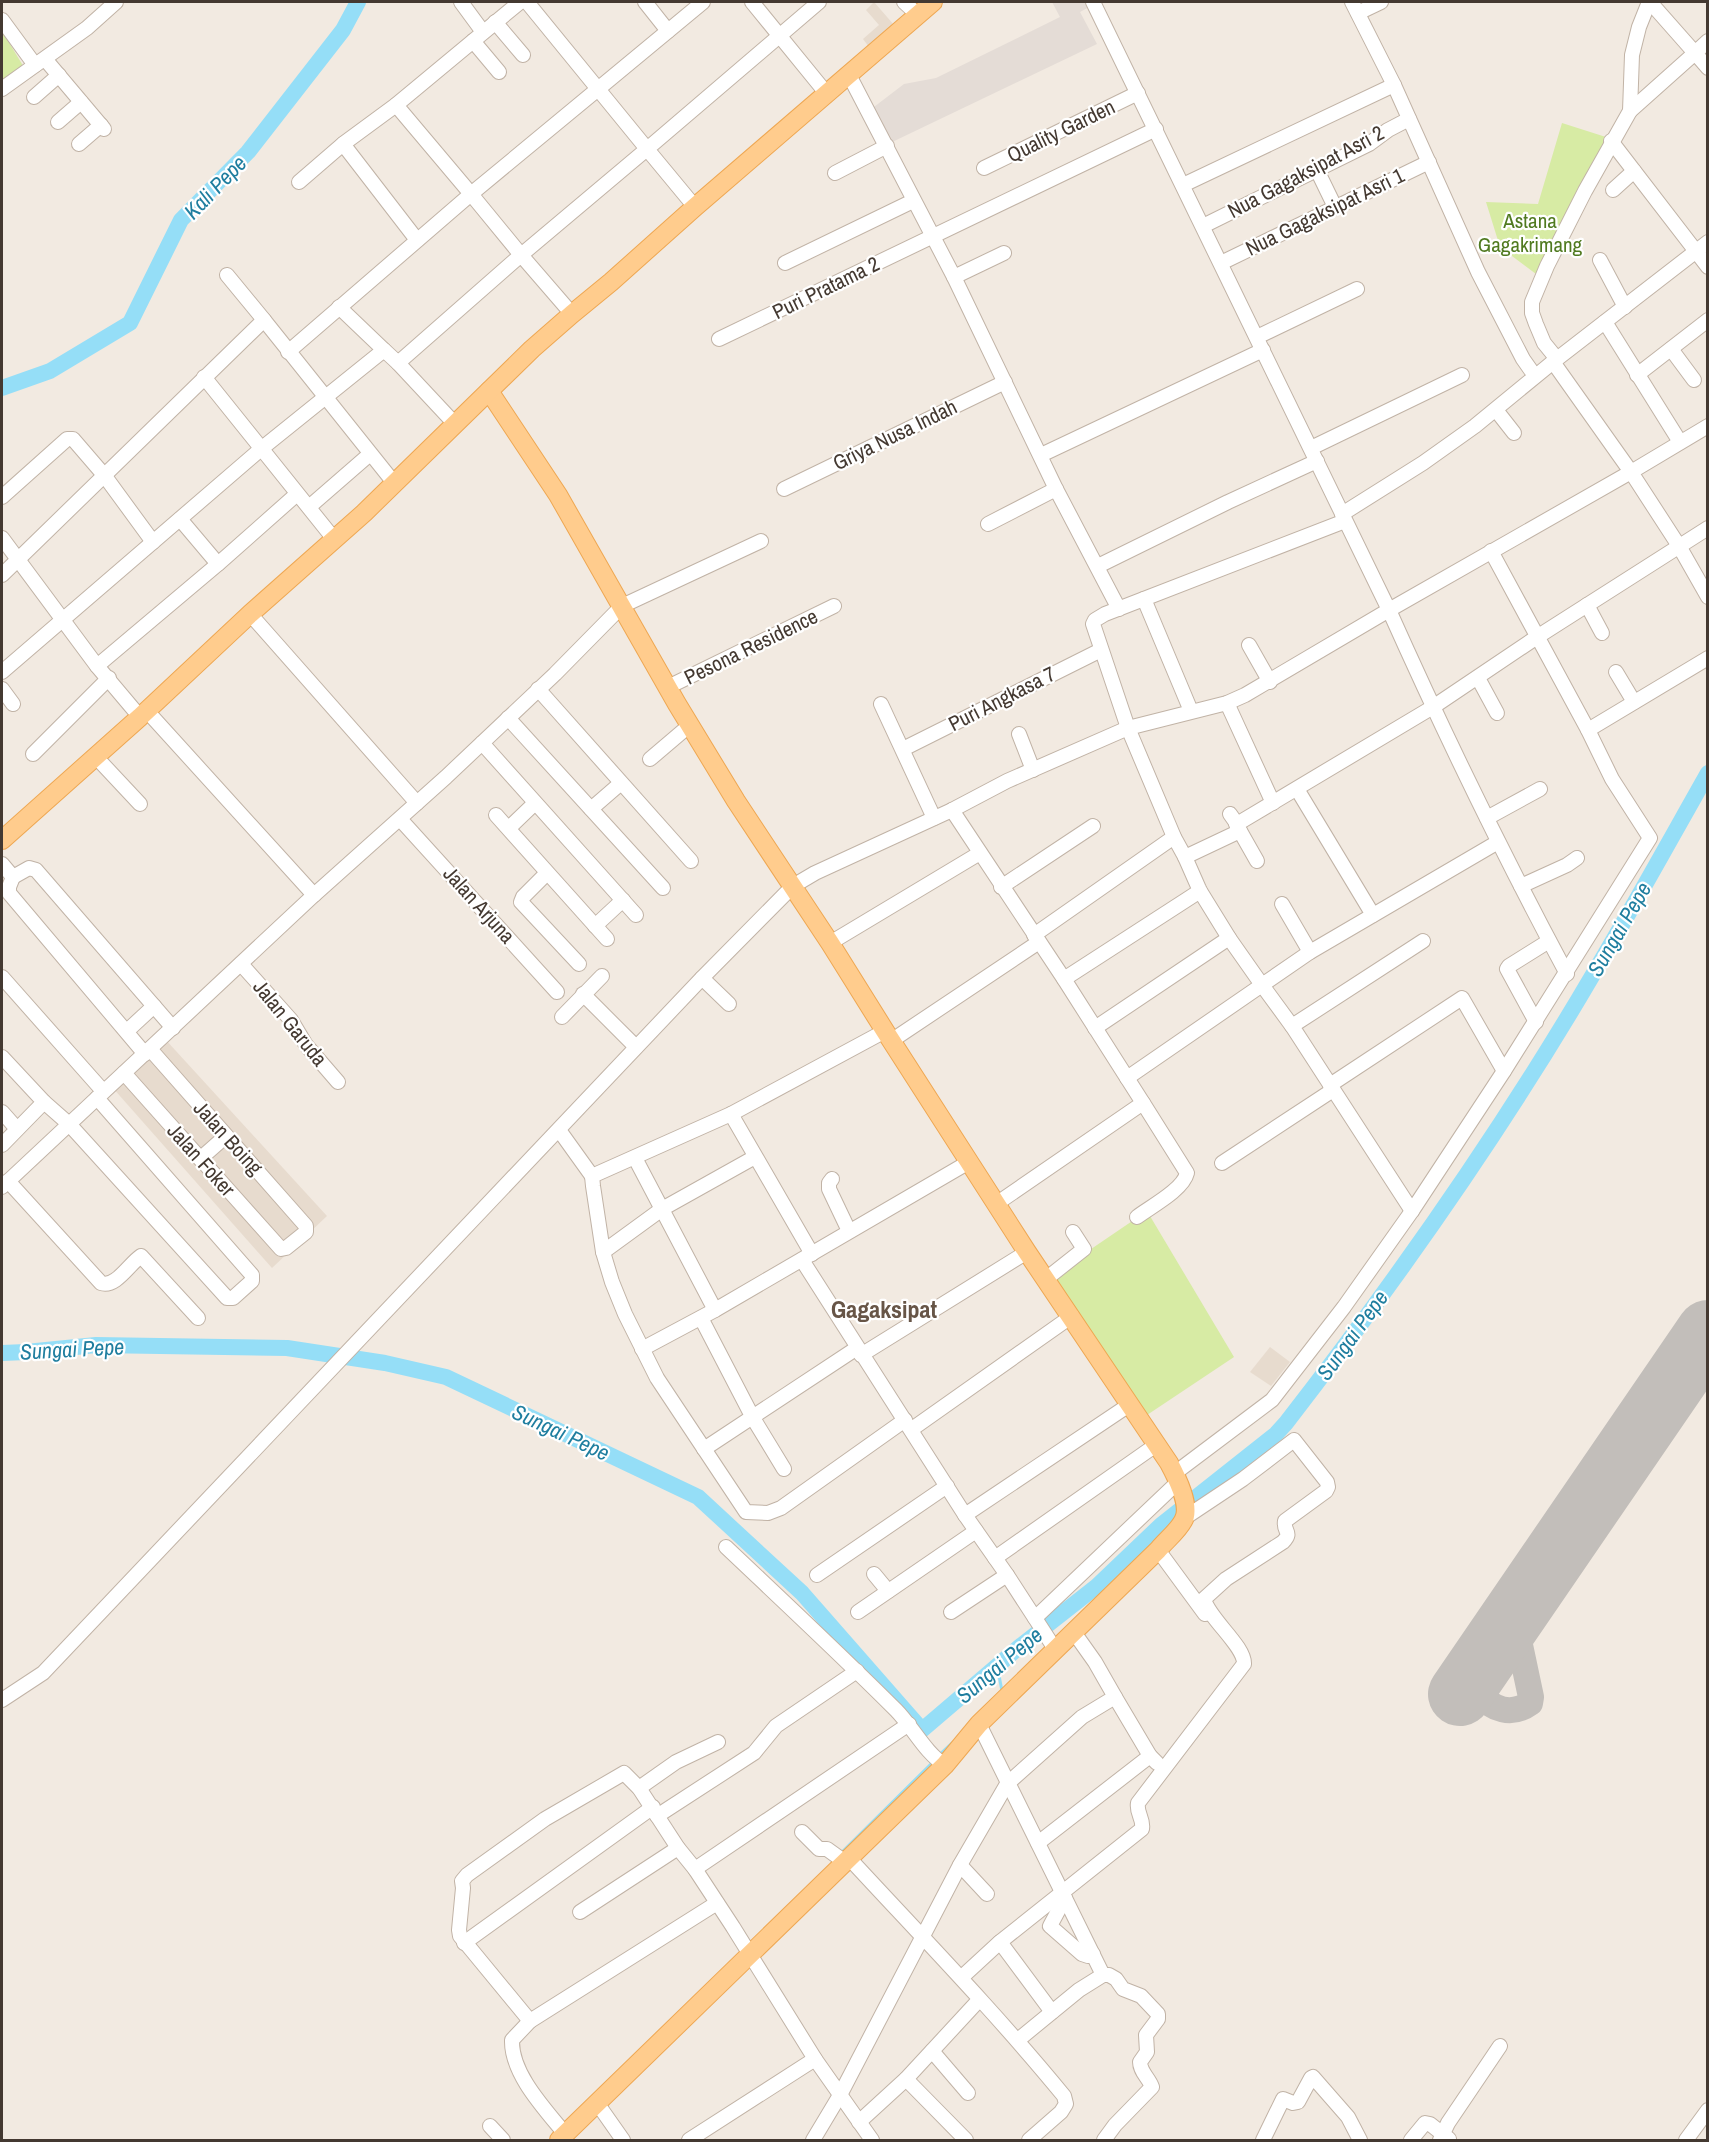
<svg xmlns="http://www.w3.org/2000/svg" width="1709" height="2142" font-family="'Archivo Narrow',sans-serif">
<style>
.residential{fill:#e7dbce}
.industrial{fill:#e4dcd6}
.green{fill:#d7eba4}
.lines{fill:none;stroke-linecap:round;stroke-linejoin:round}
.stream{stroke:#95def7;stroke-width:3}
.river{stroke:#95def7;stroke-width:16}
.taxiway{stroke:#c2beba;stroke-width:26}
.runway{stroke:#c2beba;stroke-width:64}
.minor-casing{stroke:#c1b3a6;stroke-width:16}
.major-casing{stroke:#eea752;stroke-width:20}
.minor{stroke:#fff;stroke-width:14}
.major{stroke:#ffcc8d;stroke-width:18}
.labels{text-anchor:middle;stroke-width:4.5;stroke-linejoin:round;paint-order:stroke}
.street-label{font-size:21px;fill:#443931;stroke:#fff}
.park-label{font-size:21px;fill:#507a20;stroke:#fff}
.water-label{font-size:22px;font-style:italic;fill:#1f7e9f;stroke:#fff}
.quarter-label{font-size:24px;font-weight:bold;fill:#675547;stroke:#fff}
</style>
<rect width="100%" height="100%" fill="#f2eae1"/>
<g class="residential">
<path d="M874,2L894,25L869,47L863,39L879,25L866,10Z"/>
<path d="M165,1039L327,1216L272,1268L112,1087Z"/>
<path d="M1270,1347L1290,1362L1271,1386L1250,1372Z"/>
</g>
<path class="industrial" d="M1052,2H1089L1091,6L1080,12L1097,44L888,144L870,110L904,84L936,78L1060,17Z"/>
<g class="green">
<path d="M2,31L22,64V67L2,83Z"/>
<path d="M1562,123L1609,138L1540,277L1500,247L1486,202L1538,204Z"/>
<path d="M1147,1211L1234,1357L1141,1419L1050,1277Z"/>
</g>
<g class="lines">
<g class="stream">
<path d="M997,1665L1002,1691"/>
<path d="M939,1755L952,1743"/>
<path d="M839,1855L933,1762"/>
</g>
<g class="river">
<path d="M2,388L50,371L130,323L181,220L248,152L343,30L358,2"/>
<path d="M2,1353L26,1352L96,1345L287,1348L385,1363L446,1377L698,1497L802,1593L922,1730L1018,1648L1097,1586L1161,1525L1276,1434L1286,1423C1396,1281 1500,1133 1591,978C1631,911 1669,842 1708,773"/>
</g>
<path class="taxiway" d="M1504,1629C1498,1633 1489,1636 1484,1642C1451,1674 1493,1730 1530,1703L1531,1697L1517,1631V1622L1526,1597"/>
<path class="runway" d="M1460,1694L1708,1332"/>
<defs>
<g id="minor">
<path d="M461,2L483,32"/>
<path d="M527,2L598,89L703,2"/>
<path d="M645,2L668,31"/>
<path d="M752,2L827,94"/>
<path d="M904,2L918,15"/>
<path d="M1093,2L1389,610C1444,733 1503,855 1567,974"/>
<path d="M1352,2L1394,85L1478,272L1523,359L1535,376"/>
<path d="M1650,2L1695,53L1708,41"/>
<path d="M1358,13L1381,2"/>
<path d="M2,20L35,65"/>
<path d="M495,22L523,55"/>
<path d="M473,41L499,72"/>
<path d="M45,59L104,129"/>
<path d="M849,75L954,277L1056,489L1119,609"/>
<path d="M2,89L87,28L116,2"/>
<path d="M598,89L647,149L521,255L471,194Z"/>
<path d="M34,97L59,75"/>
<path d="M1630,111L1695,53L1708,68"/>
<path d="M58,122L81,102"/>
<path d="M1611,141L1708,267"/>
<path d="M79,144L101,125"/>
<path d="M343,144L417,240"/>
<path d="M984,168L1138,93"/>
<path d="M1317,170L1335,207"/>
<path d="M835,173L887,146"/>
<path d="M299,182L343,144L396,105"/>
<path d="M1183,185L1394,85"/>
<path d="M1613,190L1634,171"/>
<path d="M695,207L647,149L819,2"/>
<path d="M1203,226L1369,144L1388,130L1409,119"/>
<path d="M1600,260L1625,307"/>
<path d="M785,263L913,201"/>
<path d="M1221,263L1429,162"/>
<path d="M954,277L1004,253"/>
<path d="M339,307L384,350"/>
<path d="M264,320L395,484"/>
<path d="M1605,322L1680,442"/>
<path d="M1257,337L1357,289"/>
<path d="M719,339L1156,129"/>
<path d="M1671,349L1694,380"/>
<path d="M288,352L471,194L396,105L520,2"/>
<path d="M1557,359L1544,343L1536,324L1532,313V302L1547,266L1585,191L1630,111L1632,55L1639,27L1649,2"/>
<path d="M398,363L455,424"/>
<path d="M1637,375L1708,320"/>
<path d="M204,377L334,539"/>
<path d="M1496,410L1514,433"/>
<path d="M1708,426L1631,472L1679,546L1708,597"/>
<path d="M1311,448L1462,375"/>
<path d="M1041,455L1263,350"/>
<path d="M784,489L1005,382"/>
<path d="M2,497L67,439H73L104,475L153,542"/>
<path d="M309,507L370,454"/>
<path d="M1342,514L1423,463L1475,426L1553,362L1708,242"/>
<path d="M180,519L218,564"/>
<path d="M1345,521L1105,614L1095,620L1093,624L1128,728L1174,837L1185,857L1200,891L1229,938L1262,985L1310,952L1498,842"/>
<path d="M988,524L1056,489"/>
<path d="M2,538L97,666L140,717"/>
<path d="M1098,566L1228,502L1317,461"/>
<path d="M2,575L264,320L227,275"/>
<path d="M1144,599L1191,711"/>
<path d="M1587,605L1602,633"/>
<path d="M250,614L417,803"/>
<path d="M1249,645L1270,682"/>
<path d="M97,666L218,564L297,494"/>
<path d="M2,672L261,449L384,350L398,363L521,255L572,314"/>
<path d="M1616,672L1634,702"/>
<path d="M1478,678L1497,713"/>
<path d="M668,687L834,606"/>
<path d="M2,689L13,704"/>
<path d="M538,689L691,861"/>
<path d="M1227,703L1273,803"/>
<path d="M881,704L934,818"/>
<path d="M147,711L314,895"/>
<path d="M508,718L663,888"/>
<path d="M1588,730L1708,658"/>
<path d="M1019,734L1033,770"/>
<path d="M482,743L636,915"/>
<path d="M903,749L1101,650"/>
<path d="M33,754L109,678"/>
<path d="M96,757L140,804"/>
<path d="M650,759L690,725"/>
<path d="M1297,789L1373,915"/>
<path d="M591,809L621,783"/>
<path d="M952,810L1064,979L1143,1103L996,1204"/>
<path d="M1230,814L1237,824L1433,707L1537,637L1708,528"/>
<path d="M496,815L607,939"/>
<path d="M1487,818L1540,789"/>
<path d="M400,819L557,992"/>
<path d="M1236,824L1257,861"/>
<path d="M509,828L535,803"/>
<path d="M1185,857L1240,831"/>
<path d="M2,864L13,877L9,887V893L145,1054"/>
<path d="M547,873L523,897L521,902L579,964"/>
<path d="M13,877L29,868L36,870L173,1028"/>
<path d="M1521,886L1567,865L1577,858"/>
<path d="M1001,887L1093,826"/>
<path d="M1282,904L1310,952"/>
<path d="M595,926L623,900"/>
<path d="M1034,935L1174,837"/>
<path d="M830,943L980,853"/>
<path d="M241,964L291,1020L306,1045L338,1082"/>
<path d="M2,977L103,1091"/>
<path d="M702,978L729,1004"/>
<path d="M1064,979L1200,891"/>
<path d="M583,994L636,1047"/>
<path d="M562,1017L602,976"/>
<path d="M1536,1022L1507,969L1509,966L1549,941"/>
<path d="M1095,1028L1229,938"/>
<path d="M127,1031L154,1006"/>
<path d="M885,1031L731,1114L592,1176L593,1186L603,1252L612,1282L625,1314L657,1378L746,1512L768,1513L781,1508L905,1420"/>
<path d="M891,1041L1039,942"/>
<path d="M2,1057L44,1102L2,1145"/>
<path d="M124,1073L281,1249L286,1248L306,1232V1226L150,1049"/>
<path d="M1127,1078L1262,985L1292,1026"/>
<path d="M1330,1085L1462,998L1504,1071"/>
<path d="M44,1102L69,1124L227,1298H233L252,1281V1275L97,1098"/>
<path d="M2,1112L17,1129"/>
<path d="M731,1114L812,1254"/>
<path d="M559,1130L592,1176"/>
<path d="M635,1158L715,1310"/>
<path d="M200,1159L226,1136"/>
<path d="M1222,1163L1333,1090"/>
<path d="M832,1179L829,1183V1189L849,1231"/>
<path d="M8,1181L101,1283C116,1288 129,1264 141,1256L198,1318"/>
<path d="M2,1187L314,895L446,777L555,674L622,606L761,541"/>
<path d="M1412,1211L1292,1026L1423,941"/>
<path d="M1137,1217C1150,1207 1183,1190 1187,1173L1143,1103"/>
<path d="M603,1252L662,1209L755,1157"/>
<path d="M802,1260L965,1515L1007,1575L1055,1649"/>
<path d="M1046,1279L1084,1249L1073,1232"/>
<path d="M701,1318L753,1418L784,1469"/>
<path d="M642,1349L715,1310L969,1162"/>
<path d="M861,1355L1027,1252"/>
<path d="M912,1429L1072,1316"/>
<path d="M704,1449L857,1348"/>
<path d="M1175,1473L1272,1400L1344,1307L1412,1211L1504,1071L1650,838L1612,779L1588,730L1491,551"/>
<path d="M965,1515L1129,1405"/>
<path d="M726,1547C783,1601 841,1655 896,1710C912,1726 926,1754 945,1765"/>
<path d="M1158,1550L1205,1614"/>
<path d="M995,1558L1156,1445"/>
<path d="M874,1574L888,1591"/>
<path d="M817,1575L947,1486"/>
<path d="M858,1612L976,1531"/>
<path d="M951,1612L1007,1575"/>
<path d="M1035,1618L1178,1482"/>
<path d="M1115,1697L1150,1756L1157,1763"/>
<path d="M2,1700L43,1673L702,978L793,886L815,873L952,810L1007,781L1128,728L1227,703L1245,695L1389,610L1631,472L1553,362"/>
<path d="M979,1724L1103,1975H1109L1116,1979L1123,1989L1141,1996L1158,2014V2019L1146,2035L1147,2052L1140,2062C1140,2072 1149,2078 1152,2087L1115,2125L1104,2140"/>
<path d="M639,1788L676,1762L718,1742"/>
<path d="M657,1816L754,1753L776,1726L857,1671"/>
<path d="M802,1832L819,1849H827L845,1862"/>
<path d="M1038,1843L1150,1756"/>
<path d="M849,1858C922,1937 996,2013 1064,2096L1066,2104L1061,2112L1029,2140"/>
<path d="M960,1865L987,1894"/>
<path d="M695,1869L909,1724"/>
<path d="M1065,1898L1050,1926L1082,1954L1088,1956L1093,1954"/>
<path d="M580,1912L678,1848"/>
<path d="M1000,1942L1052,2012"/>
<path d="M464,1943L653,1807"/>
<path d="M962,1977L1000,1942L1142,1829C1144,1819 1136,1813 1138,1803L1244,1664C1245,1646 1208,1618 1204,1599L1226,1579L1283,1542C1293,1532 1283,1532 1285,1521L1326,1491L1328,1487L1327,1482L1294,1440L1243,1479L1186,1517"/>
<path d="M530,2021L460,1936L459,1930L463,1888L462,1881L467,1875L545,1819L624,1773L639,1788L678,1848L695,1869L733,1927L815,2059L872,2140"/>
<path d="M1018,2040L1079,1990L1103,1975"/>
<path d="M932,2051L968,2093"/>
<path d="M906,2079L966,2140"/>
<path d="M597,2103L623,2140"/>
<path d="M859,2122L906,2079L979,2000"/>
<path d="M490,2126L503,2140"/>
<path d="M566,2135C545,2109 511,2074 512,2040L530,2021L717,1903"/>
<path d="M689,2140L815,2059"/>
<path d="M813,2140L840,2095L960,1865L1007,1784L1082,1717L1115,1697L1095,1662L1073,1631"/>
<path d="M1263,2140L1283,2099L1293,2103L1298,2102L1311,2078L1313,2077L1348,2117L1360,2140"/>
<path d="M1411,2140L1425,2123L1430,2124L1449,2139"/>
<path d="M1440,2140L1448,2123L1500,2046"/>
<path d="M1686,2140L1708,2110"/>
</g>
<g id="major">
<path d="M489,391L558,495L677,704L736,801L830,943L885,1031L1027,1252L1169,1463C1176,1476 1192,1507 1183,1521C1177,1532 1166,1540 1158,1550L979,1724L945,1765L559,2140"/>
<path d="M2,840L140,717L250,614L364,513L532,349L572,314L611,282L695,207L933,2"/>
</g>
</defs>
<use href="#minor" class="minor-casing"/>
<use href="#major" class="major-casing"/>
<use href="#minor" class="minor"/>
<use href="#major" class="major"/>
</g>
<g class="labels">
<g class="street-label">
<text transform="translate(1061 131) rotate(-26)" y="7">Quality Garden</text>
<text transform="translate(1306 172) rotate(-28)" y="7">Nua Gagaksipat Asri 2</text>
<text transform="translate(1325 212) rotate(-26)" y="7">Nua Gagaksipat Asri 1</text>
<text transform="translate(826 288) rotate(-26)" y="7">Puri Pratama 2</text>
<text transform="translate(895 435) rotate(-26)" y="7">Griya Nusa Indah</text>
<text transform="translate(751 647) rotate(-26)" y="7">Pesona Residence</text>
<text transform="translate(1002 699) rotate(-27)" y="7">Puri Angkasa 7</text>
<text transform="translate(479 905) rotate(48)" y="7">Jalan Arjuna</text>
<text transform="translate(290 1023) rotate(51)" y="7">Jalan Garuda</text>
<text transform="translate(228 1138) rotate(48)" y="7">Jalan Boing</text>
<text transform="translate(201 1160) rotate(48)" y="7">Jalan Foker</text>
</g>
<g class="park-label">
<text x="1530" y="228">Astana<tspan x="1530" dy="24">Gagakrimang</tspan></text>
</g>
<g class="water-label">
<text transform="translate(215 187) rotate(-46)" y="8">Kali Pepe</text>
<text transform="translate(1619 929) rotate(-60)" y="8">Sungai Pepe</text>
<text transform="translate(1352 1335) rotate(-54)" y="8">Sungai Pepe</text>
<text transform="translate(72 1349) rotate(-3)" y="8">Sungai Pepe</text>
<text transform="translate(561 1432) rotate(25)" y="8">Sungai Pepe</text>
<text transform="translate(999 1665) rotate(-40)" y="8">Sungai Pepe</text>
</g>
<g class="quarter-label">
<text x="884" y="1318">Gagaksipat</text>
</g>
</g>
<rect width="1709" height="2142" fill="none" stroke="#443931" stroke-width="6"/>
</svg>
